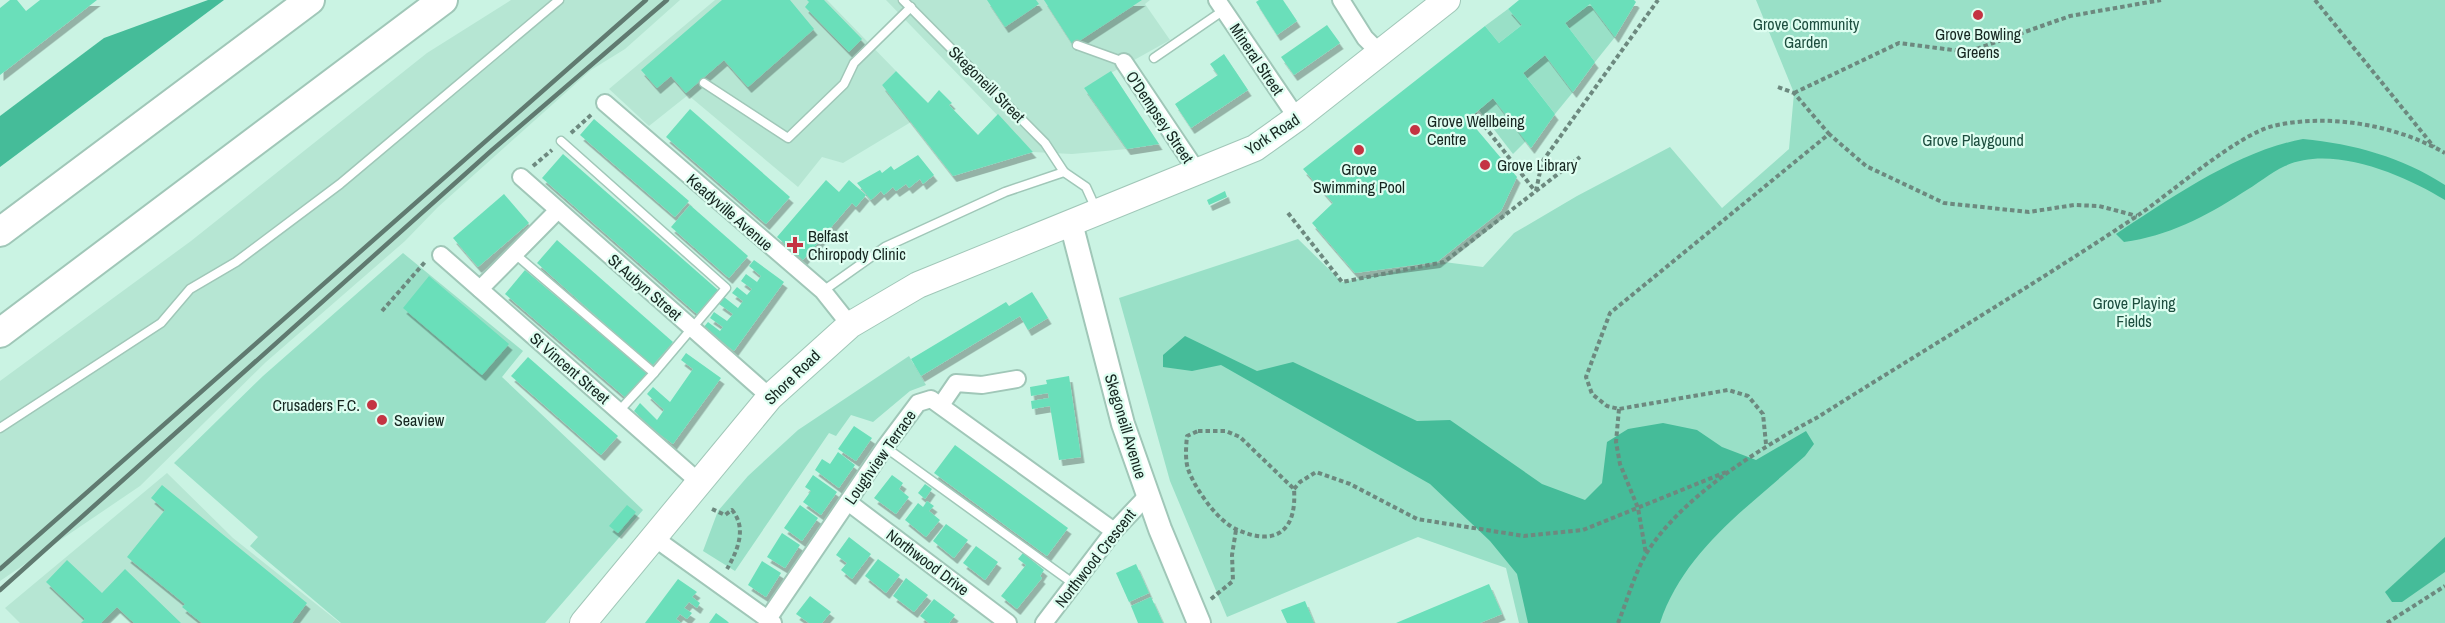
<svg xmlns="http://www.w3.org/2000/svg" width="2445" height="623" font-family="'Archivo Narrow',sans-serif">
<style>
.built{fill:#b6e6d3}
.green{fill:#99e0c7}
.forest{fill:#45bc99}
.building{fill:#6bdfba;filter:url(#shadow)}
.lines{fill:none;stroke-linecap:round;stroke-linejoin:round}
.lane-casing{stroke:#a0c7b8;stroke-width:11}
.street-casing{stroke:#a0c7b8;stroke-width:20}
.secondary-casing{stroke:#a0c7b8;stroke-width:26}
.primary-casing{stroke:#a0c7b8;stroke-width:28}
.highway-casing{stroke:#a0c7b8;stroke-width:32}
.path{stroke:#6d897f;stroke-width:4;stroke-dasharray:4.5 3;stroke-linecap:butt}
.lane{stroke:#fff;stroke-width:8}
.street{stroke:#fff;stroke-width:16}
.secondary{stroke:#fff;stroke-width:22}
.primary{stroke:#fff;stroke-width:26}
.highway{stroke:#fff;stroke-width:28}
.rail{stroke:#607a70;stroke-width:4.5}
.poi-dot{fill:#c43443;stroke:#defef1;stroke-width:2}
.labels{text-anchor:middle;stroke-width:4.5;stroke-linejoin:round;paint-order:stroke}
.park-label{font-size:16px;fill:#1d4e3f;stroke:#defef1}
.poi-label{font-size:16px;fill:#162620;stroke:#defef1;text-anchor:start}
.street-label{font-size:16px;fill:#162620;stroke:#defef1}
</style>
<defs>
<filter id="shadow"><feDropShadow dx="3.5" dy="6" stdDeviation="0" flood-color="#0004"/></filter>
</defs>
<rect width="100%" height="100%" fill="#caf3e3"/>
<g class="built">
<path d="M511,0H680L625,49L591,70L438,207L405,241L266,362L140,486L0,581V381L191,241L427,53Z"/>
<path d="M715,0H827L896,71L882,85L911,122L843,163L822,157L798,187L688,95L649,126L609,89Z"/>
<path d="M886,0H1150L1145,4L1170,40L1084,88L1127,149L1072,154L1033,152Z"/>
<path d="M167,473L233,538L340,623H130L119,613L108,623H20L5,608Z"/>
</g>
<g class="green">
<path d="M1756,0H2445V623H1519L1506,568L1418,537L1227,617L1170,481L1119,298L1298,239L1342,282L1444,262L1483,267L1514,233L1577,196L1670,147L1722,208L1789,149L1794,93Z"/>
<path d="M1590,4L1615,37L1595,62L1565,23Z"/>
<path d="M1508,9L1522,25L1499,43L1485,26Z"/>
<path d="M1545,55L1573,92L1555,114L1523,73Z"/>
<path d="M1493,98L1526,141L1513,154L1479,110Z"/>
<path d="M403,253L523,351L502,377L643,510L545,623H341L250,546L258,537L174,463L263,376Z"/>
<path d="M909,356L926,385L910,391L873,422L851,415L836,436L829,433L735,571L703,551L718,511L748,476L798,430Z"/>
</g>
<g class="forest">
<path d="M208,0H224L0,167V116L104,38Z"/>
<path d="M2303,139C2354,144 2402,157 2445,185V200C2404,175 2332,144 2285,166C2270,173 2256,185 2242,193C2205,217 2168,236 2124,242L2116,234C2171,198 2238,151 2303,139Z"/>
<path d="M1185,336L1257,371L1293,362L1417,421L1450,420L1542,484L1585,500L1602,483L1607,442L1628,429L1663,423L1697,430L1722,447L1756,460L1806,431L1814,444L1805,456C1751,505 1684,550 1660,623H1528L1517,574L1490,541L1430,484L1221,365L1192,371L1163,367V355Z"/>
<path d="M2445,537V572L2402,602H2392L2385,592Z"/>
</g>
<g class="building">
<path d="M10,0H17L26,11L40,0H97L0,75V8Z"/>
<path d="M722,0H790L814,29L748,87L724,60L686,93L671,76L657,88L641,70Z"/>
<path d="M807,0H824L862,39L849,52L805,7L809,2Z"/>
<path d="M987,0H1036L1039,4L1005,27Z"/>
<path d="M1044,0H1142L1073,45Z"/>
<path d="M1259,0H1283L1297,21L1277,35L1256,2Z"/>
<path d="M1519,0H1634L1636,2L1615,37L1590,4L1565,23L1595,62L1573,92L1545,55L1523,73L1555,114L1531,148L1493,98L1468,119L1517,177L1501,211L1437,262L1355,273L1312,223L1333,203L1303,169L1485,26L1499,43L1522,25L1508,9Z"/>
<path d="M1327,25L1340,43L1294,75L1281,57Z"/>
<path d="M1224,54L1248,90L1191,128L1175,104L1218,75L1210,64Z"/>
<path d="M896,71L928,103L939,90L952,103L949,105L978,135L998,114L1033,152L953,176L882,85Z"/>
<path d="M1111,71L1159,144L1127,149L1084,88Z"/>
<path d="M690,109L790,197L766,224L666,137Z"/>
<path d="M594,119L689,201L675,217L580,135Z"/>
<path d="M563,154L718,290L697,314L542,178Z"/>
<path d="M918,155L934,175L923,184L920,179L909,188L906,184L896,191L893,187L884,195L881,191L871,200L857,183L880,170L882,173L891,166L894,170Z"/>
<path d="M826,180L839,192L849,180L866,195L856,207L852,203L803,260L777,237Z"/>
<path d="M1225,191L1227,197L1209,205L1207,200Z"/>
<path d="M504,194L529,223L478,267L453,238Z"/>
<path d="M690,205L748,256L729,278L671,227Z"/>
<path d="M557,240L673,342L652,366L537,263Z"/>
<path d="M754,260L784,282L734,351L703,328L708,322L720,331L723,327L710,318L714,312L727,321L733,314L719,304L724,297L738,308L743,301L732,293L737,287L747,295L752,289L741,281L746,274L757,282L761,276L749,266Z"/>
<path d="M525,270L647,373L626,398L505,294Z"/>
<path d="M429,276L509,344L482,375L403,308Z"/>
<path d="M1032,292L1048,318L1028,330L1020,316L921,376L911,359L1006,302L1009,306Z"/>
<path d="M686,353L721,378L673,444L651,428L634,411L640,403L657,420L664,410L647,394L653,387L670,402L693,369L681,360Z"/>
<path d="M528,357L618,436L601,455L511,376Z"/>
<path d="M1069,376L1081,457L1059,460L1050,406L1032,409L1031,401L1049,398L1048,393L1031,396L1030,387L1047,384L1046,380Z"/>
<path d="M854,426L872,438L856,461L838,449Z"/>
<path d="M955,445L1068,528L1047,556L934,473Z"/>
<path d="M838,452L855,465L839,488L815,470L822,459L830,464Z"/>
<path d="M813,475L837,492L821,515L803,502L811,491L805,487Z"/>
<path d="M892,475L903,483L899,489L909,497L896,514L874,498Z"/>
<path d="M925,484L932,489L925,499L918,493Z"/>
<path d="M162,485L307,603L292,623H202L182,607L185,604L127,557L165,510L151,498Z"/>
<path d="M927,501L934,506L929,511L940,520L926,537L905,520L918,503L923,507Z"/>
<path d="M627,505L636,512L618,533L609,526Z"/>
<path d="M800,505L818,518L802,541L784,528Z"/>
<path d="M946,524L968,540L954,558L933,541Z"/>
<path d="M782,533L800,545L785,568L767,557Z"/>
<path d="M849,537L871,554L852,579L841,570L847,563L836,555Z"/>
<path d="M976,546L998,562L985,580L963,563Z"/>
<path d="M1023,553L1044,570L1040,576L1042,578L1017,609L1001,596L1026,565L1018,559Z"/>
<path d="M878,559L900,575L886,593L865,576Z"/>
<path d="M67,560L102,593L125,569L181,623H134L117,607L101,623H81L85,619L46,582Z"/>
<path d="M762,561L781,573L766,597L748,585Z"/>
<path d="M1136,564L1149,593L1129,602L1116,573Z"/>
<path d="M906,578L928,595L914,612L893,596Z"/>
<path d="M678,579L697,592L692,597L700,603L697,608L689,602L684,608L692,613L687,619L680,614L676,619L681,623H645Z"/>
<path d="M1489,584L1502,614L1480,623H1396Z"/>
<path d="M810,596L831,612L822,623H809L796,614Z"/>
<path d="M1151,597L1163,623H1138L1131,606Z"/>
<path d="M934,599L955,615L949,623H929L920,616Z"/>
<path d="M1305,601L1314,623H1287L1281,610Z"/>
<path d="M716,613L727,621L729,623H709Z"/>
</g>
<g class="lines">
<defs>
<g id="lane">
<path d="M903,0L1045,143L1064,172"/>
<path d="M1077,45L1124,62"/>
<path d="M1154,58L1224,10"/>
<path d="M704,83L788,138L844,84L854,63L911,7"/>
<path d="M515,254L654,373L726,288L561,141"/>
<path d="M823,291L885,247L1005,192L1064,172L1086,187L1096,209"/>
<path d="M619,411L654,373"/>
<path d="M0,428L161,323L190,289L236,262L340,184L559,0"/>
<path d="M885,447L1074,584"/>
</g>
<g id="street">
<path d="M1217,0L1297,118"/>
<path d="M1341,0L1365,38L1380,53"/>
<path d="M1124,62L1197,171"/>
<path d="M605,103L823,291L850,325"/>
<path d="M521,177L770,397"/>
<path d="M441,255L699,482"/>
<path d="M480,289L558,210"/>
<path d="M941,405L956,383L982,385L1017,379"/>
<path d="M848,502L1008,623"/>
<path d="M653,537L773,623"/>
<path d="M768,619L885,447L918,403L931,399L1114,531"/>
<path d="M1044,623L1114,531L1148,495"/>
</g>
<path id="secondary" d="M1071,223L1123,424L1160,529L1199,623"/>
<path id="primary" d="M583,623L770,397L850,325L918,285L1255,148L1297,118L1447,0"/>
<g id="highway">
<path d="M0,232L310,0"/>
<path d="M0,333L443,0"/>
</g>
</defs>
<use href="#lane" class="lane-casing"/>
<use href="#street" class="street-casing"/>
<use href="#secondary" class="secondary-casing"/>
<use href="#primary" class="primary-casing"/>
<use href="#highway" class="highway-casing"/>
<g class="path">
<path d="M2315,0L2434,147"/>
<path d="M1778,87L1794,93L1829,134"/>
<path d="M1794,93L1899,43L1968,52L2070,16L2161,0"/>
<path d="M1475,114L1535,191"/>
<path d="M571,133L592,114"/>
<path d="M533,166L552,150"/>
<path d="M1536,191L1542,162L1658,0"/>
<path d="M1288,213L1342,282L1444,262L1580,157"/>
<path d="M382,311L425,262"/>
<path d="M1619,409L1616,442L1620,464L1638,508L1646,554"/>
<path d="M1198,431H1226L1240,437L1294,489C1297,530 1277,547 1238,530C1218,522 1195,489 1188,469C1185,459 1186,447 1187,436Z"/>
<path d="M1766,444L1763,414L1748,396L1728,390L1619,409L1607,406L1592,394L1586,377L1610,313L1829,134L1866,166L1944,203L2029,212L2074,205L2099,206L2137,216"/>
<path d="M1294,489L1300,482L1316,472L1350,484L1417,519L1524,536L1583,530L1726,472"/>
<path d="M712,509L725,515L732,510C747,528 738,550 727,569"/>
<path d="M1211,599L1233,581L1232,555L1236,530"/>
<path d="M1618,623C1627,601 1634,575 1646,554C1681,497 1760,448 1818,417C1924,350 2032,286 2137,216C2171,193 2237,135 2273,126C2329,113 2396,125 2445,153"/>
<path d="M2387,623L2445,586"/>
</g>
<use href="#lane" class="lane"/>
<use href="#street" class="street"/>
<use href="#secondary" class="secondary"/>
<use href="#primary" class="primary"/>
<use href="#highway" class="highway"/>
<g class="rail">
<path d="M0,569L646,0"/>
<path d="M0,590L491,151L667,0"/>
</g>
</g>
<g class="poi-dot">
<circle cx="1978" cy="15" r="6"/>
<circle cx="1415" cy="130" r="6"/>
<circle cx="1359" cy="150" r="6"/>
<circle cx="1485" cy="165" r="6"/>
<path d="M792 236h6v6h6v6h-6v6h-6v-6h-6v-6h6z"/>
<circle cx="372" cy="405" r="6"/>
<circle cx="382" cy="420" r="6"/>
</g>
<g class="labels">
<g class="park-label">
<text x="1806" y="30">Grove Community<tspan x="1806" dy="18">Garden</tspan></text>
<text x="1973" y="146">Grove Playgound</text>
<text x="2134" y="309">Grove Playing<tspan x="2134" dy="18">Fields</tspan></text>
</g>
<g class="poi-label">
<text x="1978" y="40" text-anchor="middle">Grove Bowling<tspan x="1978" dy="18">Greens</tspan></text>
<text x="1427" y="127">Grove Wellbeing<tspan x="1427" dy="18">Centre</tspan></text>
<text x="1497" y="171">Grove Library</text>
<text x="1359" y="175" text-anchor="middle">Grove<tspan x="1359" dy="18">Swimming Pool</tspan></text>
<text x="808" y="242">Belfast<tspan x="808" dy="18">Chiropody Clinic</tspan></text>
<text x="360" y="411" text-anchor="end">Crusaders F.C.</text>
<text x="394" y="426">Seaview</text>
</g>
<g class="street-label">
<text transform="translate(1257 59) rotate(56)" y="6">Mineral Street</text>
<text transform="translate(987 84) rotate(45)" y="6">Skegoneill Street</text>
<text transform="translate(1160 117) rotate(56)" y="6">O'Dempsey Street</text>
<text transform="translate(1272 134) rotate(-33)" y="6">York Road</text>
<text transform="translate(730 212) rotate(41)" y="6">Keadyville Avenue</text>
<text transform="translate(645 287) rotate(41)" y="6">St Aubyn Street</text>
<text transform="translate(570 368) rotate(41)" y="6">St Vincent Street</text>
<text transform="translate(792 377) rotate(-44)" y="6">Shore Road</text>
<text transform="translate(1126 426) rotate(73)" y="6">Skegoneill Avenue</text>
<text transform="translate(880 457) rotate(-55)" y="6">Loughview Terrace</text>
<text transform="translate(1095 558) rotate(-52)" y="6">Northwood Crescent</text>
<text transform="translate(928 562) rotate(37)" y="6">Northwood Drive</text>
</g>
</g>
</svg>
